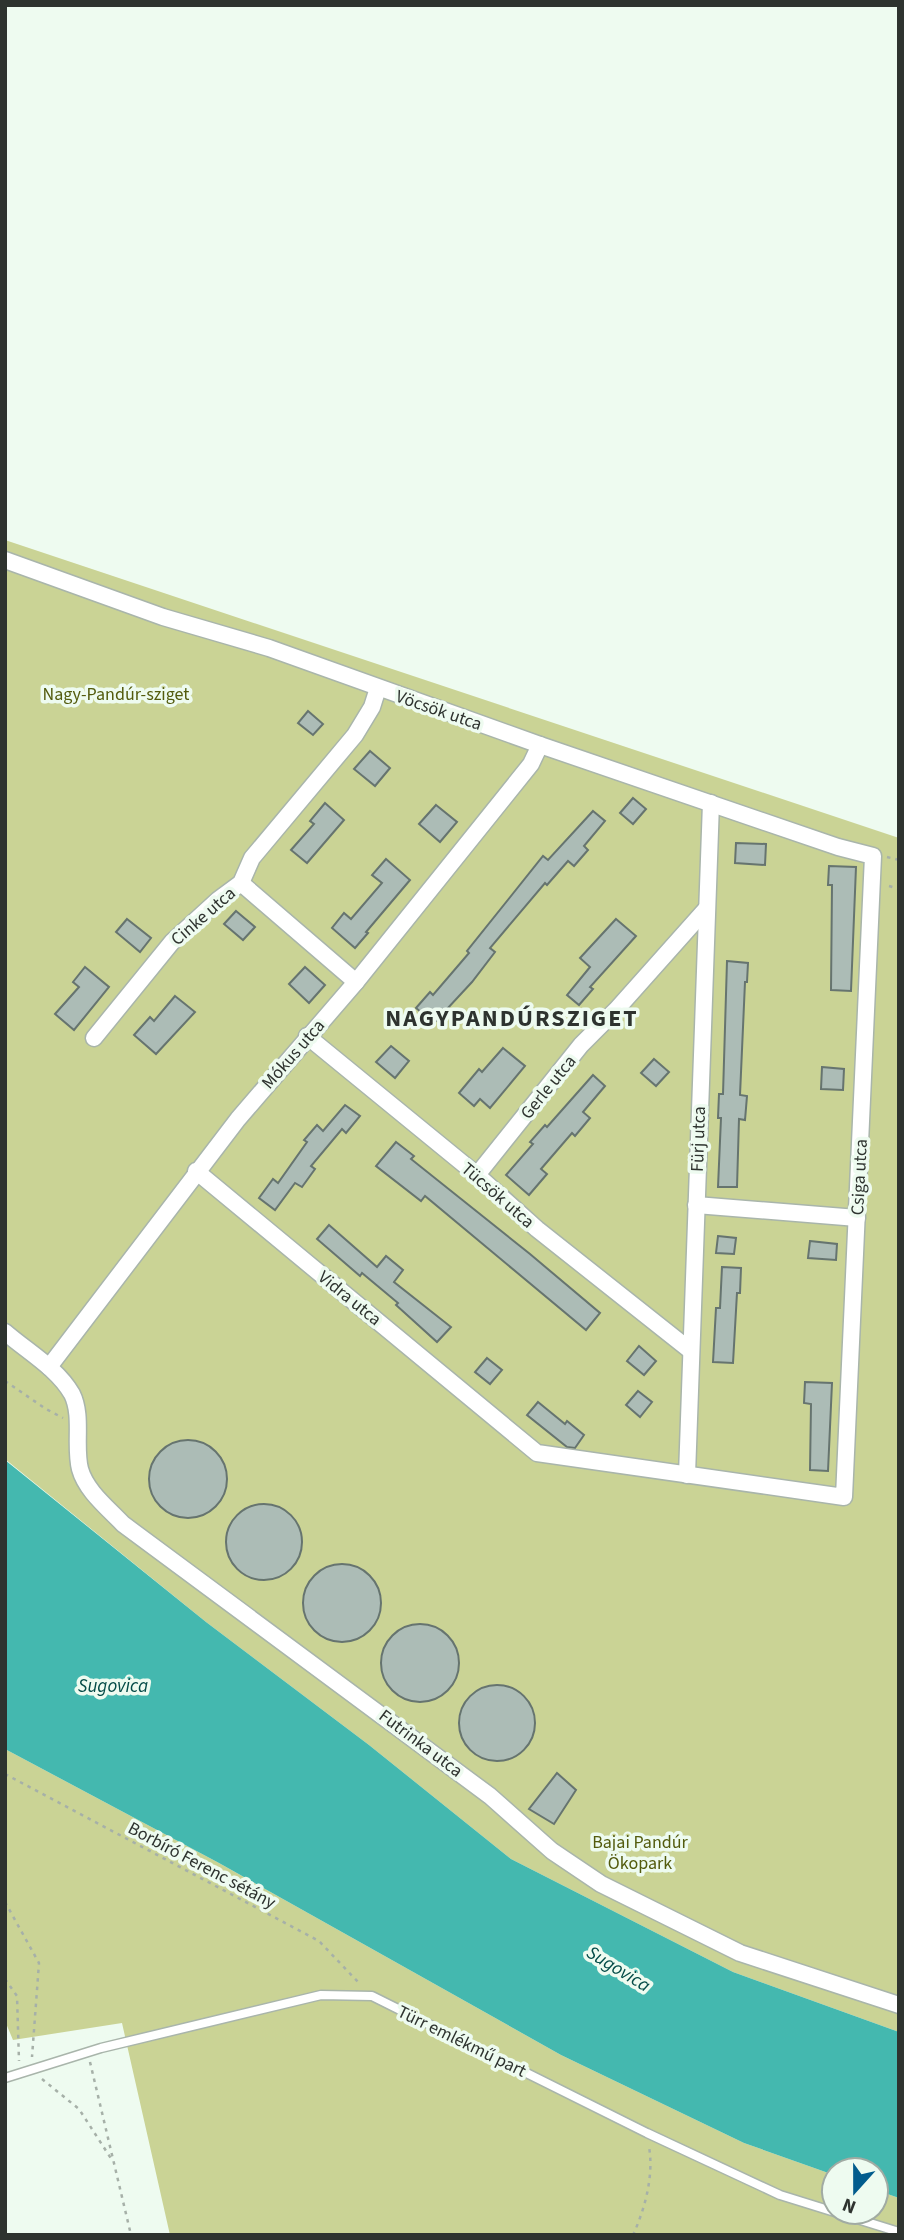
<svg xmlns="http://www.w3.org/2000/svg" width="904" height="2240" font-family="'Source Sans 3',sans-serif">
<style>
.green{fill:#cad395}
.water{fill:#44b8af}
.building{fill:#acbcb6;stroke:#66746f;stroke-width:2}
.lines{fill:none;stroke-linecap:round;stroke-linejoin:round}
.service-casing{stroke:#a9b5ab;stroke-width:11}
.minor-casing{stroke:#a9b5ab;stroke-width:19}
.path{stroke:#a6b0a8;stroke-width:2.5;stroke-dasharray:3.5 5;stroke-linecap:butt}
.service{stroke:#fff;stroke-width:8}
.minor{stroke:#fff;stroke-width:16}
.labels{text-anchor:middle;stroke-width:7;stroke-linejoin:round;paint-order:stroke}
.park-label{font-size:18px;fill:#535b0d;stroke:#eefbf0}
.street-label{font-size:18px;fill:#2e332f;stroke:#eefbf0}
.water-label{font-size:19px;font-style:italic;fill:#034b47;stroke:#eefbf0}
.district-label{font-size:24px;font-weight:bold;letter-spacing:2px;fill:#2e332f;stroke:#eefbf0}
</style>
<rect width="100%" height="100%" fill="#eefbf0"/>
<g class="green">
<path d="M5,540L899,838V2032L733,1972L511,1859L369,1745L206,1622L5,1459Z"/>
<path d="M5,1749L219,1863L561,2055L744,2143L834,2175V2212H876V2190L899,2198V2235H170L122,2023L13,2040L5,2021Z"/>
</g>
<path class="water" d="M5,1460L206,1622L369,1745L511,1859L733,1972L899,2032V2198L876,2190V2170H834V2175L744,2143L561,2055L219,1863L5,1749Z"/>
<g class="building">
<path d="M308,711L323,724L313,735L298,723Z"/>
<path d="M370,751L390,768L375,786L354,769Z"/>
<path d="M633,798L646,809L633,824L620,813Z"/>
<path d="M325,803L344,820L307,863L291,850L314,824L310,821Z"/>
<path d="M436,805L457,822L440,842L419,824Z"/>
<path d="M593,811L605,821L584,846L588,850L574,866L568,861L547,885L545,883L490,948L495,952L472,982L434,1023L416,1008L430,992L433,995L469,953L467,951L543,856L548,860Z"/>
<path d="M736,843L766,844L765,865L735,863Z"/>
<path d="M386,859L410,880L366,932L368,933L355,948L332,928L344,913L351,919L382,883L372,875Z"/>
<path d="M829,866L856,867L851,991L831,990L832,885H828Z"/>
<path d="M236,911L255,927L243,940L224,924Z"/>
<path d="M127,919L151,938L140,952L116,932Z"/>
<path d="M616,919L636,936L590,987L593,989L579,1005L567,995L590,967L580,958Z"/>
<path d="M727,961L748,963L747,982H745L740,1095L747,1096L745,1120L739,1119L737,1187H718L721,1118H718L719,1094H723Z"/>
<path d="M85,967L109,987L74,1030L55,1014L79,987L73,982Z"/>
<path d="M305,967L325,985L309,1003L289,984Z"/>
<path d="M175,996L195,1012L156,1054L134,1035L150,1017L154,1021Z"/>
<path d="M391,1046L409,1061L395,1078L376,1062Z"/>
<path d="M503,1048L525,1066L490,1108L480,1099L474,1106L459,1093L479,1069L482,1072Z"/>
<path d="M654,1059L669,1072L656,1086L641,1073Z"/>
<path d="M822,1067L844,1069L843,1090L821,1089Z"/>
<path d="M593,1075L605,1086L583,1112L590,1118L575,1136L572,1133L541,1169L547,1174L529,1195L506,1175L533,1144L530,1142L545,1125L547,1127Z"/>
<path d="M345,1105L360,1116L346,1133L342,1129L311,1166L315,1169L302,1187L295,1183L275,1210L259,1198L273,1179L278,1183L307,1142L304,1140L317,1125L323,1131Z"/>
<path d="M396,1142L414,1156L411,1159L530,1254L600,1313L586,1330L425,1196L421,1201L376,1166Z"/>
<path d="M329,1225L377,1267L386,1256L403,1270L394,1282L451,1327L437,1342L396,1305L398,1303L362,1273L360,1276L317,1239Z"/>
<path d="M718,1236L736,1238L734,1254L716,1253Z"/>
<path d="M810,1241L837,1244L836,1260L808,1258Z"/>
<path d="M722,1267L741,1268L740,1293H737L733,1363L713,1362L716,1308H720Z"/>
<path d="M639,1346L656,1361L644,1375L627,1361Z"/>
<path d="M487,1358L502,1370L490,1384L475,1372Z"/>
<path d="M805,1382L832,1383L828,1471L810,1470L811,1404L804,1403Z"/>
<path d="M638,1391L652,1402L640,1417L626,1405Z"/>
<path d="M538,1402L565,1424L567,1421L584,1435L575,1448L567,1447L527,1415Z"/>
<circle cx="188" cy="1479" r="39"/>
<circle cx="264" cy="1542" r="38"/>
<circle cx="342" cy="1603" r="39"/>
<circle cx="420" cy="1663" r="39"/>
<circle cx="497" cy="1723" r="38"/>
<path d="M557,1773L576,1790L554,1824L529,1809Z"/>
</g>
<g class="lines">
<defs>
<path id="service" d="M5,2078L101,2048L321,1995L372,1996L647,2133L780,2195L899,2232"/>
<g id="minor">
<path d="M5,560L163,617L269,648L540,745L838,847L873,856L844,1497L537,1453L196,1171"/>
<path d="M241,883L356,982"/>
<path d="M307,1036L477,1175L537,1229L691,1351"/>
<path d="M94,1038L172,942L218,900L241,883L252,858L355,735L372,707L378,688"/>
<path d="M477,1175L581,1045L616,1010L706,909"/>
<path d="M696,1205L857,1218"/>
<path d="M5,1332C28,1352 57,1368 72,1394C83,1416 74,1446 80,1469C86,1491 108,1508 123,1524L490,1796L552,1851L601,1884L740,1953L899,2005"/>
<path d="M49,1367L238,1119L356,982L531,764L540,745"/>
<path d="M687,1475L711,803"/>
</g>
</defs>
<use href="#service" class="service-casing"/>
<use href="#minor" class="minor-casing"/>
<g class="path">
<path d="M887,857L899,860"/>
<path d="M889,886L899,889"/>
<path d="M5,1381L46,1409L63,1418"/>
<path d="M5,1774L319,1941L359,1983"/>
<path d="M5,1902L39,1963L32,2057"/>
<path d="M5,1979L17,1996L19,2061"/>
<path d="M90,2062L131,2235"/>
<path d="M42,2079L79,2109L112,2160"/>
<path d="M633,2235C645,2209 654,2175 649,2147"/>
</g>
<use href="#service" class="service"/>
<use href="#minor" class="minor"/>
</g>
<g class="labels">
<g class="park-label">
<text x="116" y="700">Nagy-Pandúr-sziget</text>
<text x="640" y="1848">Bajai Pandúr<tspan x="640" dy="21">Ökopark</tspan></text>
</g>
<g class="street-label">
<text transform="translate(439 710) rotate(19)" y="6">Vöcsök utca</text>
<text transform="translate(203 916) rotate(-41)" y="6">Cinke utca</text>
<text transform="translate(293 1054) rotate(-49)" y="6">Mókus utca</text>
<text transform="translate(548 1087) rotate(-51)" y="6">Gerle utca</text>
<text transform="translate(698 1139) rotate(-88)" y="6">Fürj utca</text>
<text transform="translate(859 1177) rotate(-87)" y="6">Csiga utca</text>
<text transform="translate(498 1195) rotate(41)" y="6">Tücsök utca</text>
<text transform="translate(350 1298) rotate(39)" y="6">Vidra utca</text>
<text transform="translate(421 1743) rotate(37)" y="6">Futrinka utca</text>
<text transform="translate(202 1865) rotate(28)" y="6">Borbíró Ferenc sétány</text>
<text transform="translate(462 2041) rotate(26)" y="6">Türr emlékmű part</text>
</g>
<g class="water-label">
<text x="113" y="1692">Sugovica</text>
<text transform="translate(619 1968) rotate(31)" y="7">Sugovica</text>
</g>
<g class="district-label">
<text x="512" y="1026">NAGYPANDÚRSZIGET</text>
</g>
</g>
<rect width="904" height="2240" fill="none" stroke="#2e332f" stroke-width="14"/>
<g transform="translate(855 2191) rotate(201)"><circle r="33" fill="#eefbf0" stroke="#a1aba3" stroke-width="2"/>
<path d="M0-5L12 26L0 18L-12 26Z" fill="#025c8d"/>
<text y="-10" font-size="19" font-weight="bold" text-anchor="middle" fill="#2e332f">N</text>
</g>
</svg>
